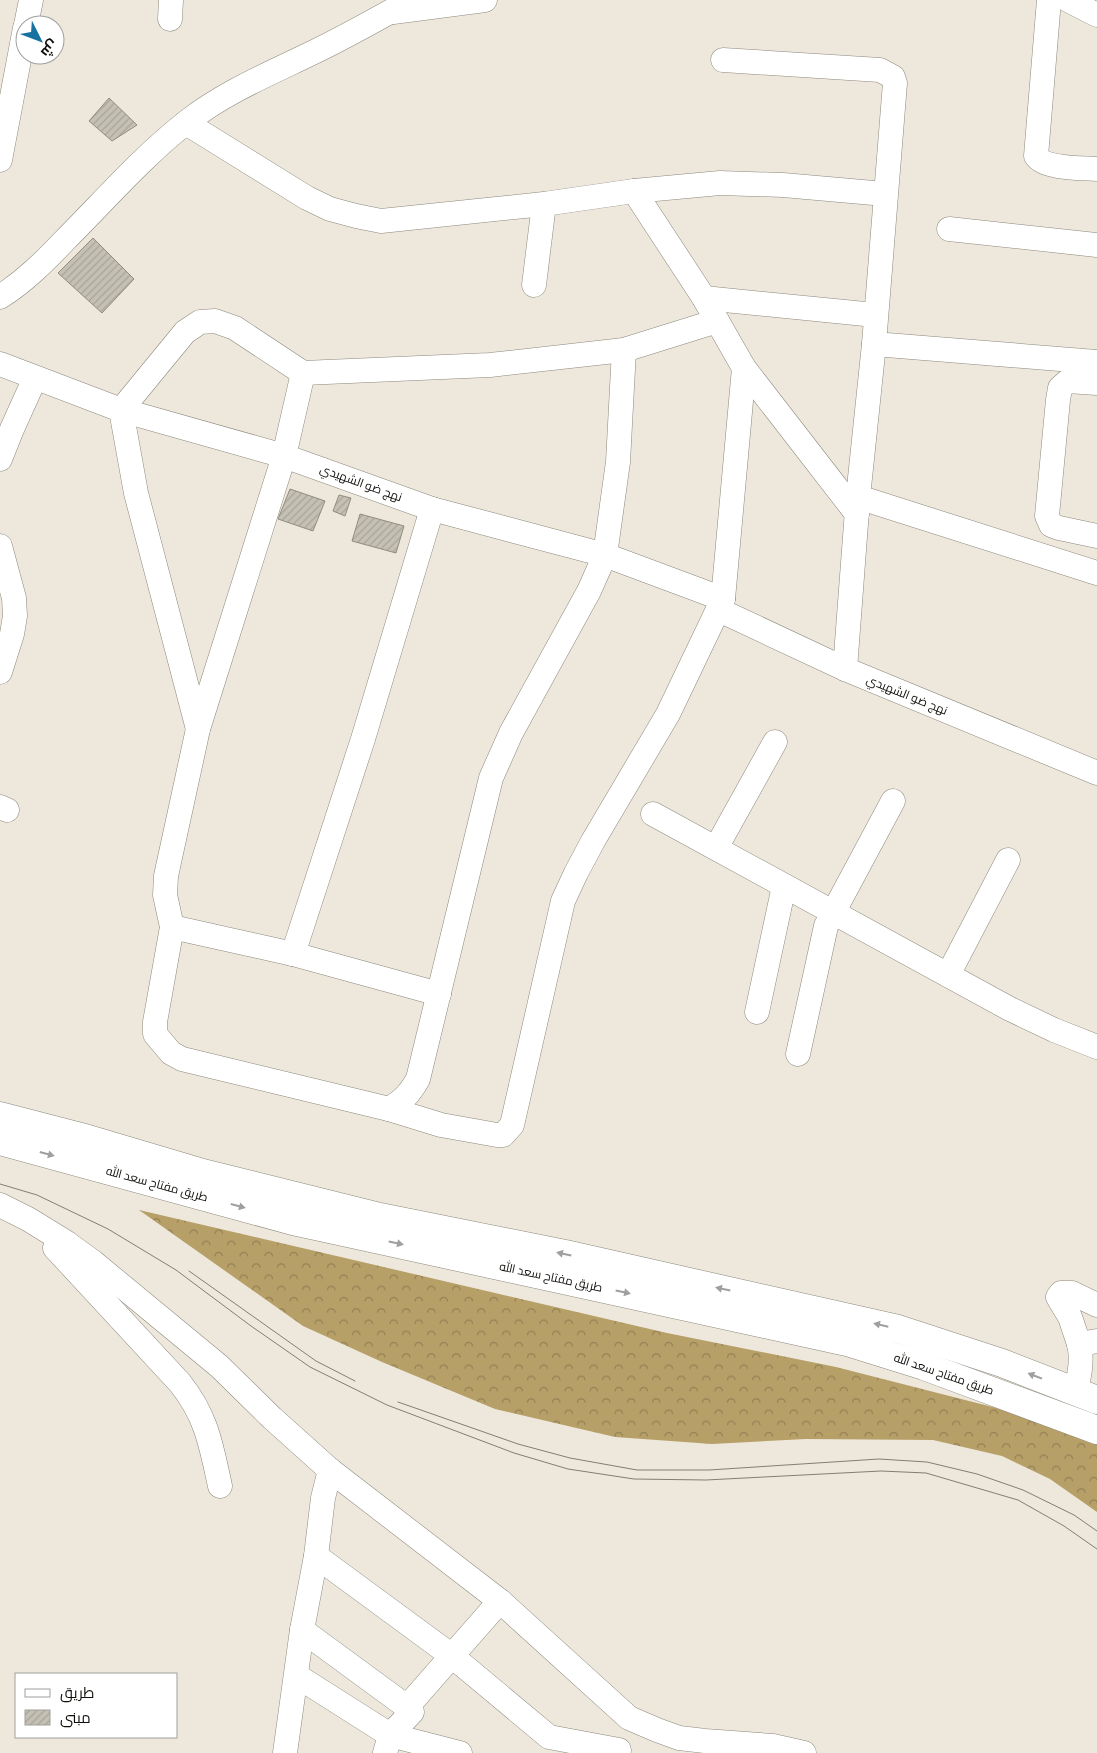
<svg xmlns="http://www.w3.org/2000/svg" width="1097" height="1753" font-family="Ubuntu,Cairo,sans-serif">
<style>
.forest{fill:url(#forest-crowns)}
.building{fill:url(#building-hatch);stroke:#908c80}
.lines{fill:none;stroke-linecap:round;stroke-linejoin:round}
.minor-casing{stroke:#8d887d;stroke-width:25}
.highway-casing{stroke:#8d887d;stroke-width:29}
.minor{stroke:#fff;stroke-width:24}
.highway{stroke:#fff;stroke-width:28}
.tram{stroke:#817e75;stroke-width:1}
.oneway{fill:#9f9f9d}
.labels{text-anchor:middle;stroke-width:4;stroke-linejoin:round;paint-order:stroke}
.street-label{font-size:12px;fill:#100e0a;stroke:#fff}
</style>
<defs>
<pattern id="forest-crowns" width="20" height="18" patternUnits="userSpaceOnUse" patternTransform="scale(1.25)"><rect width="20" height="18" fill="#b79f68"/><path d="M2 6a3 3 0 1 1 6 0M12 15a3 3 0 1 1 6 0" fill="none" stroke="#938054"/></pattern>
<pattern id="building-hatch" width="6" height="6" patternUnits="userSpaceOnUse" patternTransform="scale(1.25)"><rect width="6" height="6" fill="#c5c0b4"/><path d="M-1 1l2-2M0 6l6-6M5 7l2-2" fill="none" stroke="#a8a499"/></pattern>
</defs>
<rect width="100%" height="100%" fill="#ede8db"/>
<path class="forest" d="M139,1210L667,1333L836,1367L1016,1413L1097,1444V1512L1050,1479L1002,1456L933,1440L806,1439L712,1444L615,1437L495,1409L382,1362L303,1326Z"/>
<g class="building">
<path d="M109,98L137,125L112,141L89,121Z"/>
<path d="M93,238L134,279L102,313L58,273Z"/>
<path d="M290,489L325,501L313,531L278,519Z"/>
<path d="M339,495L351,498L345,516L333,511Z"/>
<path d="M360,514L404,526L396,553L352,541Z"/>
</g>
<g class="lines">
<defs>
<g id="minor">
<path d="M1049,0L1036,156C1045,169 1082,168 1097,169"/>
<path d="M1068,0L1097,15"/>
<path d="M393,12L485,0"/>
<path d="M170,19L171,0"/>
<path d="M26,25L31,0"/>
<path d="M723,60L880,70L893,77L895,83L874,344L858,497L845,669"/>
<path d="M186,123L307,198L330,209L356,216L381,221L544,204L634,191L720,183L783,185L885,194"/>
<path d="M0,160L25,28"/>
<path d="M634,191L704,298L744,368L857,514"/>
<path d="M949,229L1097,245"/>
<path d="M534,285L544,204"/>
<path d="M0,297C25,281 45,261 65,240C105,200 143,156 188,121C225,92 271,73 314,52C347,36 379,18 411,0"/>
<path d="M704,298L875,315"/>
<path d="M874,344L1097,362"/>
<path d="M0,364L121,410L284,456L432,509L605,555L723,599"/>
<path d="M303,373L284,456L198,729L166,876L165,895L172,927L155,1022V1034L171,1053L182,1059L389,1109C403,1101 410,1093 418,1079L491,778L511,733L589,591L605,555L618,462L624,350"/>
<path d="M1097,383L1068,381L1060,388L1058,400L1047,516L1051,525L1059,528L1097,536"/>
<path d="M0,459L12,429L35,378"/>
<path d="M858,497L1097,573"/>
<path d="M0,546L14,598L15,616L12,634L0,672"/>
<path d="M719,610L845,669L1097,773"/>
<path d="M198,729L136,493L121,410L185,332L200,322L215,321L235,328L303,373L490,365L624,350L717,321"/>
<path d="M0,807L7,810"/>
<path d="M653,814L1010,1009L1054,1030L1097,1047"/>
<path d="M716,848L775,742"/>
<path d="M172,927L293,954L439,994"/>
<path d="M293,954L363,739L432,509"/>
<path d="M948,975L1008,860"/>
<path d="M757,1012L784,886"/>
<path d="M798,1054L826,926L893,801"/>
<path d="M389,1109L441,1125L497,1135H503L512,1125L563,901L576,873L593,841L668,714L723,599L744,368"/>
<path d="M0,1205L28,1219L67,1243L93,1262L219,1366L272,1418L330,1470L500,1601L629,1718L657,1730L679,1738L705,1741L773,1746L804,1753"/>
<path d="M55,1248L180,1383C207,1417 211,1445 220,1486"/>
<path d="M1097,1305L1072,1293H1061L1058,1297L1070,1317L1079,1344L1097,1341"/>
<path d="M1076,1392C1079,1376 1083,1360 1079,1344"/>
<path d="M316,1556L452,1656L549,1737L619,1750"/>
<path d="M302,1630L407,1707"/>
<path d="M297,1676L390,1735L460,1753"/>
<path d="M285,1753L302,1630L316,1556L323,1498L330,1470"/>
<path d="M385,1753L390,1735L412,1712L407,1707L500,1601"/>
</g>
<g id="highway">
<path d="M0,1116L81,1137L199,1172L380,1217L565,1254L898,1329L1002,1363L1097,1400"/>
<path d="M0,1141L293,1221L847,1342L924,1366L1097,1430"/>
</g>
</defs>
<use href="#minor" class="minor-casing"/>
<use href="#highway" class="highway-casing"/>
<use href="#minor" class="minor"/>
<use href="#highway" class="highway"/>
<g class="tram">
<path d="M0,1184L37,1195L108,1229L176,1270L251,1326L310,1367L387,1405L514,1453L568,1469L634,1479L706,1480L881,1471L926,1473L1018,1500L1064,1526L1097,1549"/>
<path d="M189,1271L316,1361L355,1381"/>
<path d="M398,1402L518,1444L570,1458L637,1470H709L879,1459L927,1462L977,1474L1023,1490L1074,1515L1097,1531"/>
</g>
</g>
<defs><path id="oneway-solid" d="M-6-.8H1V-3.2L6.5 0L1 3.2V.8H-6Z" transform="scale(1.25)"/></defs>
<g class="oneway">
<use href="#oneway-solid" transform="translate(47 1154) rotate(15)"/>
<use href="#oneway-solid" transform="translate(238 1206) rotate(15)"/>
<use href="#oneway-solid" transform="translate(396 1243) rotate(12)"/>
<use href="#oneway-solid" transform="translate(564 1254) rotate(-168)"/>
<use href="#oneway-solid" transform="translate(723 1289) rotate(-168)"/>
<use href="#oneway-solid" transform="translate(623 1292) rotate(12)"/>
<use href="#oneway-solid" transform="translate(881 1325) rotate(-167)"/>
<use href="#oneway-solid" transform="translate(1035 1376) rotate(-159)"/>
</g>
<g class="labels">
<g class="street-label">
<text transform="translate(361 483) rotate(20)" y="4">نهج ضو الشهيدي</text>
<text transform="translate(907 695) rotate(22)" y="4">نهج ضو الشهيدي</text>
<text transform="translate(157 1184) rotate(15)" y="4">طريق مفتاح سعد الله</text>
<text transform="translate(551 1277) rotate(12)" y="4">طريق مفتاح سعد الله</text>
<text transform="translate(944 1374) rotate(19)" y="4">طريق مفتاح سعد الله</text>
</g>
</g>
<rect x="15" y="1673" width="162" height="65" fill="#ffffff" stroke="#9f9f9d"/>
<rect x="25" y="1689" width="25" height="8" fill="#ffffff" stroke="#9f9f9d"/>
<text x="60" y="1698" font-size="15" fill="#100e0a">طريق</text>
<rect x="25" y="1710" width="25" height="15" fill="url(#building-hatch)" stroke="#9f9f9d"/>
<text x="60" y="1723" font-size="15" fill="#100e0a">مبنى</text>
<g transform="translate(40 40) rotate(132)"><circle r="24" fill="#ffffff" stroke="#9f9f9d"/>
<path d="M0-4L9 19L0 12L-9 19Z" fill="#1772a1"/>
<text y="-8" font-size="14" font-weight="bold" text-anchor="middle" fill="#100e0a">ش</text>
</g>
</svg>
